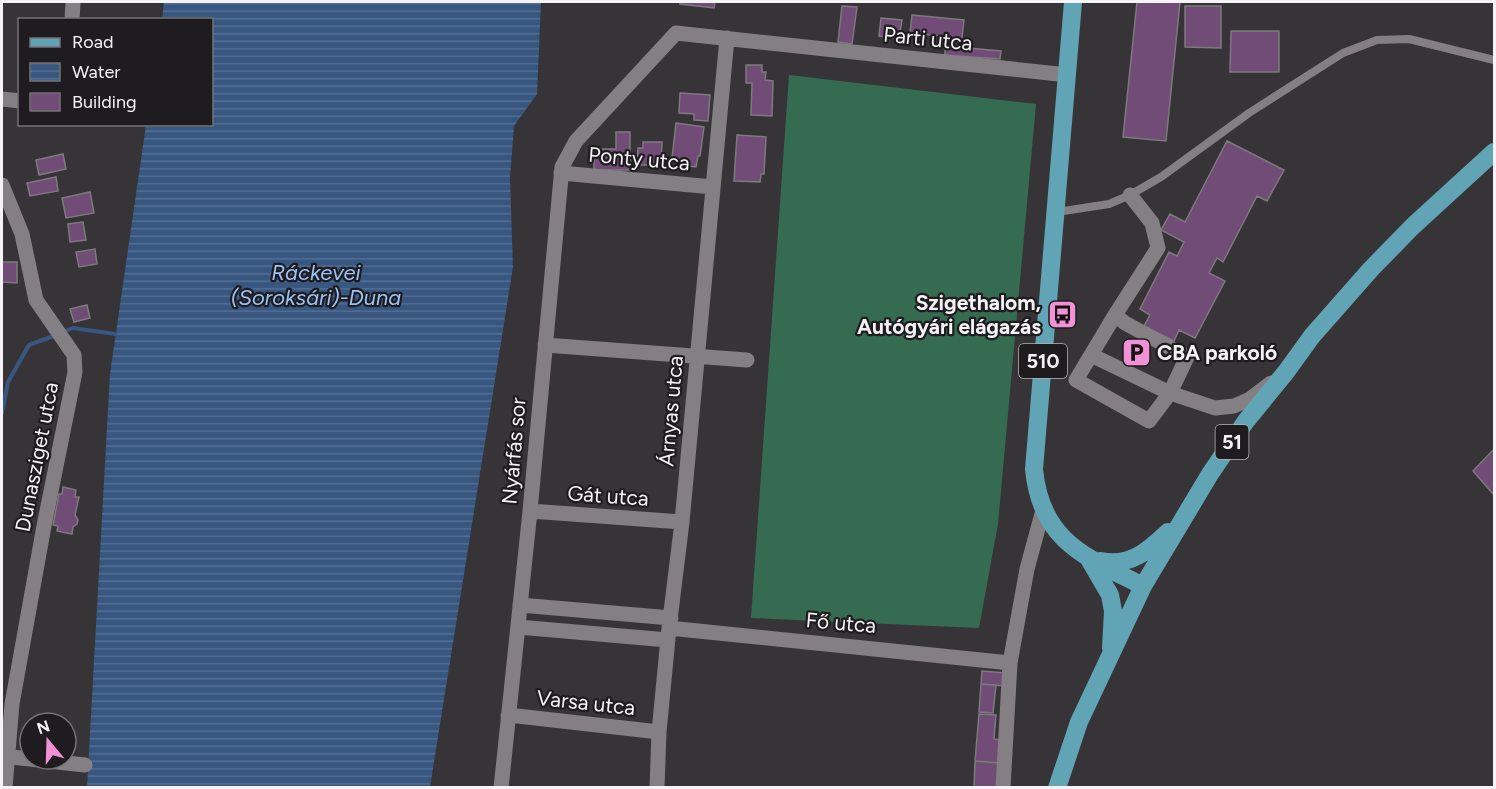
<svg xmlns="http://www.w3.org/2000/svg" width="1496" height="789" viewBox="0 0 1496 789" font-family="Figtree,sans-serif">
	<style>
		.grass { fill: #356c51 }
		.water { fill: url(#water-rules) }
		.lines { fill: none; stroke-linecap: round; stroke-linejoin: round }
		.stream { stroke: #375680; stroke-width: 4 }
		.building { fill: #704c76; stroke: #7d797e; stroke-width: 1.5 }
		.lane { stroke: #837f83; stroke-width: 8 }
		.street { stroke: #837f83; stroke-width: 15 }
		.primary { stroke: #61a4b5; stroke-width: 18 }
		.labels { text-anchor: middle; stroke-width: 4.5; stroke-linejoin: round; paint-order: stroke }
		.shield { fill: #1e1c1e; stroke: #b4b2b5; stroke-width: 1.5 }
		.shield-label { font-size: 20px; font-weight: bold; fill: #f5f3f6 }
		.street-label { font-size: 21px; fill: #f5f3f6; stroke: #1e1c1e }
		.poi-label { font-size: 21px; font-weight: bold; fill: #f5f3f6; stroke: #1e1c1e; text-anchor: end }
		.water-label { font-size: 22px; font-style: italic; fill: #9bc2f7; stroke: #1e1c1e }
	</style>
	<defs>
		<pattern id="water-rules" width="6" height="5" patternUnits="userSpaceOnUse" patternTransform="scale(1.5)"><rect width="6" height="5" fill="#375680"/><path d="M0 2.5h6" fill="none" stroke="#556f93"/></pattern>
	</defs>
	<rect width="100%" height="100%" fill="#373438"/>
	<path class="grass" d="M789,75l247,29 -38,420 -19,104 -228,-10z"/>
	<path class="water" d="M164,2h377l-4,92 -23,32 -4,52 3,89 -83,520 -343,1 23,-414 36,-249 66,-1v-104l-50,-1z"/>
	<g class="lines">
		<path class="stream" d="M63,332l10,-4 42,6
			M2,413l6,-31 21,-37 27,-10"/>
	</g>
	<path class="building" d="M680,2h35l-1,6 -34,-4z
		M1137,2h43l-14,139 -43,-4z
		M842,6l15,1 -5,37 -14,-2z
		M1185,6h36v42l-36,-1z
		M912,15l52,5 -2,18 -52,-5z
		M881,18l21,2 -3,19 -20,-3z
		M1231,31h48v41h-49z
		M945,46l56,5 -1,8 -55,-4z
		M746,65h16v7h4l-1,8 8,1 -1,35 -21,-1 1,-32h-6z
		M680,93l30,2 -2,26 -14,-1v-6l-15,-1z
		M676,123l28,4 -4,29h-2l-2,11 -16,-2v-6l-8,-1z
		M616,132h14v38h-36v-14h4v-7h18z
		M737,135l29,2 -2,37h-3l-1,8 -26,-1z
		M1227,141l57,29 -17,31 -10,-5 -34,66 -6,-4 -8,15 16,8 -30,57 -16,-8 -5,11 -30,-15 6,-11 -10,-6 29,-57 8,4 7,-14 -23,-12 9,-16 15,8z
		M643,142h19l-1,23h-24l1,-17h5z
		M63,154l3,15 -27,6 -3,-15z
		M56,177l2,14 -28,5 -3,-13z
		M90,192l4,21 -28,5 -4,-20z
		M83,222l3,18 -16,2 -2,-18z
		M95,249l2,15 -18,3 -3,-15z
		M2,262h15v21l-15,-1z
		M87,305l3,13 -16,4 -4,-13z
		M1494,449v46l-21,-24z
		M63,487l13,3 -1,7h4l-4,18 3,5 -1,4 -4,3 -1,7 -15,-3 1,-5 -5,-1 6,-31h3z
		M982,671l23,2 -1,13 -23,-2z
		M981,684l15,1 -3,28 -14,-1z
		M979,714l17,1 -2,24 8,1 -1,23 -26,-2z
		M975,761l26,2 -2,25h-25z"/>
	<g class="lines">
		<path class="lane" d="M1057,212l52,-8 21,-9 31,-18 88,-64 94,-60 34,-13 32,-1 85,21"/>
		<path class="street" d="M72,20l1,-18
			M2,99l18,2
			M561,173l152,14
			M2,185l20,49 14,66 38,55 1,17 -31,154 -32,178 -7,84
			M1115,315l10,8 62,34 -17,36 -21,28 -73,-41 39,-65 43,-67 -6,-25 -22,-28
			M545,345l202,15
			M1091,355l79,38 45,15 19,-2 16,-7 21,-16
			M530,511l152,11
			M520,605l151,13
			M518,627l150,13
			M669,628l341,35
			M508,715l151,17
			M2,756l83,9
			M501,788l29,-277 32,-344 14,-26 100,-108 392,42
			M657,788l2,-56 10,-104 13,-106 45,-484
			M1003,788l7,-125 17,-94 16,-59"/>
		<path class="primary" d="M1073,2l-39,467c7,73 52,88 109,117
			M1089,559l21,36 3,16 -2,37
			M1101,561c29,6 47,-10 67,-29
			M1057,788l22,-66 64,-136 67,-112 36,-53 40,-49 26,-36 59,-67 42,-43 81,-74"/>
	</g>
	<defs>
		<symbol id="bus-square" viewBox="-11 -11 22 22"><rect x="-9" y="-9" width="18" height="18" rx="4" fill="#f391d6" stroke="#1e1c1e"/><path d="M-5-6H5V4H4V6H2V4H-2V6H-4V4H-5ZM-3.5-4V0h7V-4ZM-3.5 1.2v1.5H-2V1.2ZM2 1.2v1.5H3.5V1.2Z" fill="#111"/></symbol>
		<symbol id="parking-square" viewBox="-11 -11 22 22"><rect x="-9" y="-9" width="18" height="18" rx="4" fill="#f391d6" stroke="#1e1c1e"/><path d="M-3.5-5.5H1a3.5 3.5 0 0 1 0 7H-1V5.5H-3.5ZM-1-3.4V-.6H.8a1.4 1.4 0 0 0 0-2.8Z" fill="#111"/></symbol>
	</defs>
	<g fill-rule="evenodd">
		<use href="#bus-square" x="1046" y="298" width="33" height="33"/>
		<use href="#parking-square" x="1120" y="336" width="33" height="33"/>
	</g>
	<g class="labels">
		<g class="shield">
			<rect x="1019" y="344" width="48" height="34" rx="4.5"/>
			<rect x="1215.5" y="425" width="33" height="34" rx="4.5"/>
		</g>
		<g class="shield-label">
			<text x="1043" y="368">510</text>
			<text x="1232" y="449">51</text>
		</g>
		<g class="street-label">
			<text transform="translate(928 39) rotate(6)" y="7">Parti utca</text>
			<text transform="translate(639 159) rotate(5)" y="7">Ponty utca</text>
			<text transform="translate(671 411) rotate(-85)" y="7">Árnyas utca</text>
			<text transform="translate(514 451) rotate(-85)" y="7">Nyárfás sor</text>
			<text transform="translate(37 457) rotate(-79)" y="7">Dunasziget utca</text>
			<text transform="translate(608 496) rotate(4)" y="7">Gát utca</text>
			<text transform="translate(841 623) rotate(5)" y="7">Fő utca</text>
			<text transform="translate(586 703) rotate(6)" y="7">Varsa utca</text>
		</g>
		<g class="poi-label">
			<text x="1041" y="310">Szigethalom,<tspan x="1041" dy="24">Autógyári elágazás</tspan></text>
			<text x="1157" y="360" text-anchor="start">CBA parkoló</text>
		</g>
		<g class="water-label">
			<text x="316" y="280">Ráckevei<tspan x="316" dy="25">(Soroksári)-Duna</tspan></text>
		</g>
	</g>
	<rect width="1496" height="789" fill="none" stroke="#f5f3f6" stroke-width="6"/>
	<rect x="18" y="18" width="195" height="108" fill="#1e1c1e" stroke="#747274" stroke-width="1.5"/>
	<rect x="30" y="38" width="30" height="9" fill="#61a4b5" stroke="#747274" stroke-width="1.5"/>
	<text x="72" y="48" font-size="18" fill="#f5f3f6">Road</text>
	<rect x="30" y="63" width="30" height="18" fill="url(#water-rules)" stroke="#747274" stroke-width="1.5"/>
	<text x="72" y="78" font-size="18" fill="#f5f3f6">Water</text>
	<rect x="30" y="93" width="30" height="18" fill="#704c76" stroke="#747274" stroke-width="1.5"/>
	<text x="72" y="108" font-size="18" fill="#f5f3f6">Building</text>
	<g transform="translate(48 741) rotate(341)"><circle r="28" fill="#1e1c1e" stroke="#747274" stroke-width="1.5"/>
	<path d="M0-4.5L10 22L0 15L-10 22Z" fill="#f391d6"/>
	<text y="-9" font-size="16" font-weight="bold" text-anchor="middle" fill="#f5f3f6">N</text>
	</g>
</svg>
